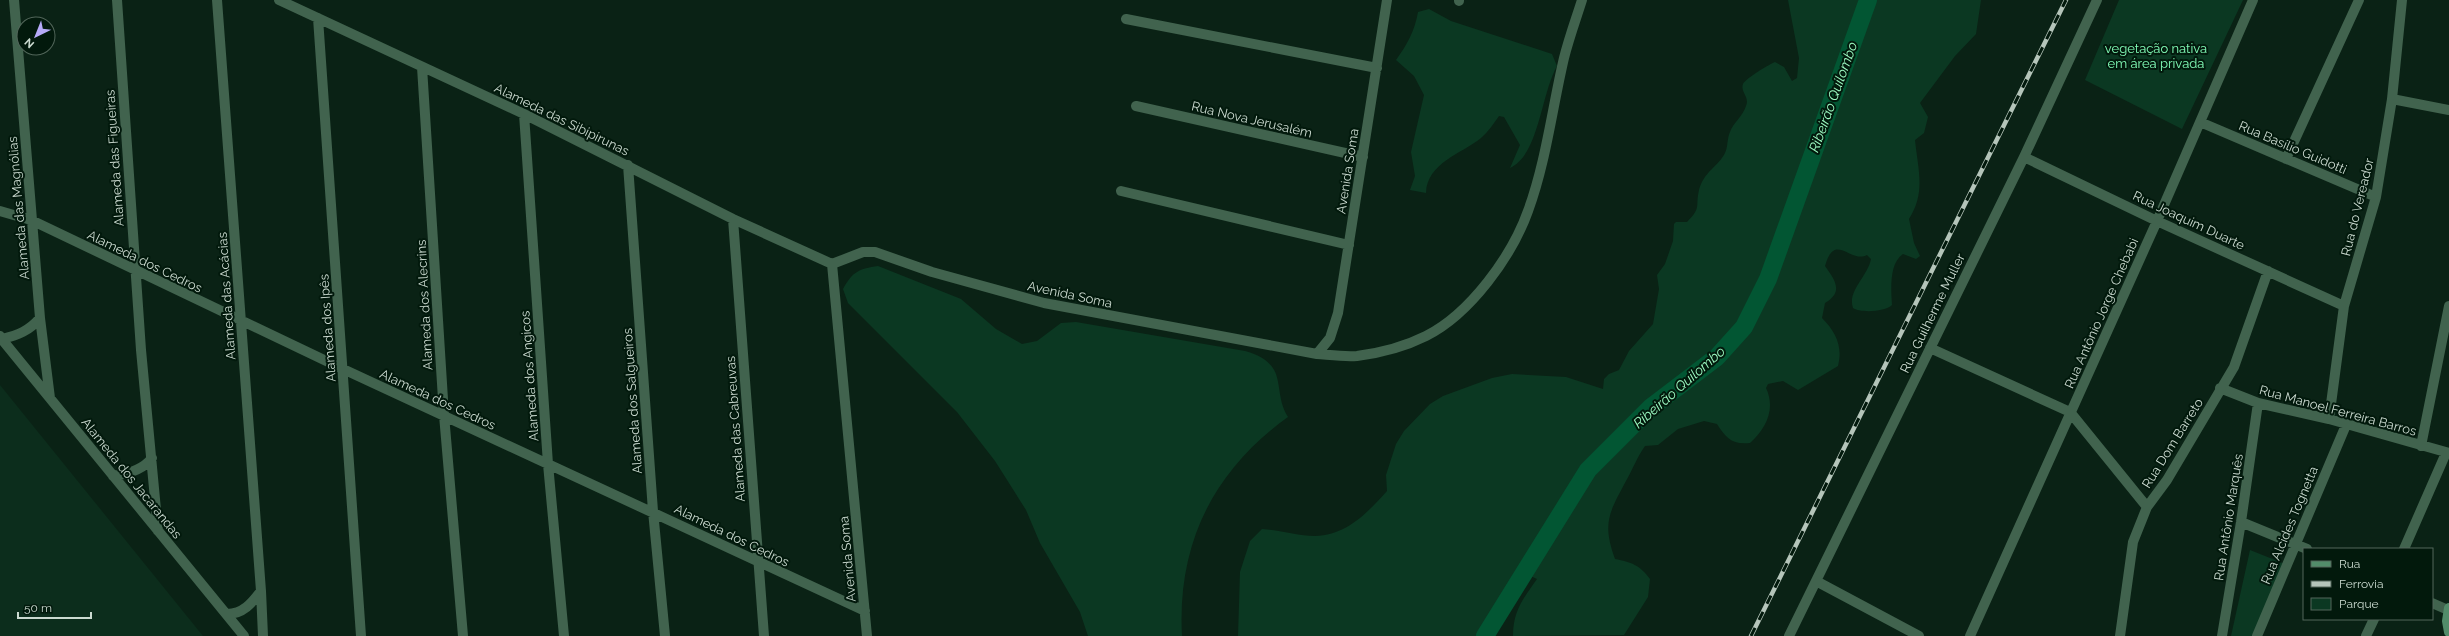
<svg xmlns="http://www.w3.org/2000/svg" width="2449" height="636" viewBox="0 0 2449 636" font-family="Raleway,sans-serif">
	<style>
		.built { fill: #0c2d1c }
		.green { fill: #0b3822 }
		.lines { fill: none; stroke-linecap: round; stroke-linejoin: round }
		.river { stroke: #025633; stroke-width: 18 }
		.street { stroke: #41634e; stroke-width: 10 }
		.secondary { stroke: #528c6a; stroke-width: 10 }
		.rail-casing { stroke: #b5c5ba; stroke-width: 4.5 }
		.rail { stroke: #02190c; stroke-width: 3; stroke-dasharray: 9; stroke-linecap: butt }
		.labels { text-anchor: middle; stroke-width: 4; stroke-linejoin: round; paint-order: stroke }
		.park-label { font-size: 13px; fill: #82fdb8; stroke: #02190c }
		.street-label { font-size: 13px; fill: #cbdad0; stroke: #02190c }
		.water-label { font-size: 14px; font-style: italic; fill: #9dfbc3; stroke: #02190c }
	</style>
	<rect width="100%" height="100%" fill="#0a2215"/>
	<path class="built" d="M0,385l203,251h-203z"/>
	<path class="green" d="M1788,0h193l-5,34 -21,22 -35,47 8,14 -4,16 -9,7c3,30 11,52 -6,79l5,24 6,13 -4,3 -13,-5c-14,9 -12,36 -11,51 -7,7 -32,8 -39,3 -6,-17 15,-32 18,-49l-4,-4c-17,9 -32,-24 -42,11 10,14 19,26 0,37l-3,15c14,14 21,29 16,48l-40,24 -15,-9 -15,3 -2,4c10,21 0,41 -16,55 -18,2 -24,-5 -33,-19l-13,-3 -26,8 -20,16 -13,1c-8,11 -12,23 -19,35 -17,32 -24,42 -11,78 16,3 25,6 35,20l-2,18 -24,38 -111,1c0,-25 10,-37 24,-57l-17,-8 -12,13 -24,52h-246l2,-64 10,-31 12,-12c18,1 35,7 53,7 32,-1 52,-23 72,-45l-1,-16 10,-31 8,-13 26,-27 13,-8 49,-18 20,-4 54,3 37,12 1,-10 5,-5 10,-4 10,-19 24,-27 6,-35 -2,-14 8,-11 8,-23 1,-17 2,-2h11c15,-15 8,-15 12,-32 5,-19 19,-23 26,-37 3,-6 2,-15 5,-21 3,-9 13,-16 16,-26 4,-9 -6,-14 -3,-22 3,-6 27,-20 32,-22l9,5 8,14 5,-3 2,-20z
		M2119,0h124l-61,129 -97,-49z
		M1429,9l22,12 101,33 5,12c-16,28 -18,89 -47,102l10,-23 -16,-28 -5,-1c-5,7 -11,16 -18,22 -20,16 -54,25 -55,55l-16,-3 5,-14 -4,-24 13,-57 -10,-19 -18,-16c11,-15 19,-30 22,-48z
		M878,266l83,33 35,30 26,15 15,-3 24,-18 15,-1 169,29c46,13 26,39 43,66 -75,54 -111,127 -106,219h-94l-8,-24 -40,-69 -14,-33 -31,-49 -38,-49 -109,-109 -5,-14c10,-18 16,-20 35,-23z
		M2250,550l35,14 -33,72h-21z"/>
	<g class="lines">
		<path class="river" d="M1485,636l103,-166 62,-62 67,-51 27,-30 24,-48 100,-279"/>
		<path class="street" d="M14,0l26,318 10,80
			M117,0l24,350 17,181
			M217,0l44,591 2,45
			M279,0l245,114 209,105 99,45
			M1459,1v-1
			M318,18l43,618
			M1126,19l251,49
			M422,67l22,348 19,221
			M2392,99l57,11
			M1136,106l227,51
			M524,114l24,350 16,172
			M2200,122l176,75
			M2024,157l133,64 187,85
			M2286,159l73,-159
			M628,165l25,346 12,125
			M1121,191l228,54
			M0,211l31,9 312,149 522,242
			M733,219l31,417
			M832,264l31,-12h12l57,20 112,31 273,51c13,1 27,3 40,2 23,-3 49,-10 69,-20 44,-22 86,-80 102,-125 18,-49 24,-102 36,-153 5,-20 12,-39 18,-58
			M832,264l35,372
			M0,336l2,3c16,-4 27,-8 38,-21
			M0,337l244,299
			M1930,348l140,64 77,95
			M1317,354l13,-16 8,-25 49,-313
			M2220,388l38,15 71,16 120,34
			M2329,419l15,-113 32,-109 16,-98 10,-99
			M2421,446l28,-140
			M113,476c15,-2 30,-6 39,-18
			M2241,522l66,27
			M2404,549l42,-96
			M1816,581l103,55
			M2432,603l16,7
			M227,614c16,0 25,-11 34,-23
			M1789,636l235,-479 73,-157
			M1970,636l187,-415 96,-221
			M2120,636l13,-94 14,-35 20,-27 67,-113 34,-96
			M2222,636l19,-114 17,-119
			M2257,636l89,-211
			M2366,636l8,-17"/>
		<path class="secondary" d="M2449,608l-2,13 2,11"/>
		<defs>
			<path id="rail" d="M1751,636l315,-636"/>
		</defs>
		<use href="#rail" class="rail-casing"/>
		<use href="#rail" class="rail"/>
	</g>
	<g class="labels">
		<g class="park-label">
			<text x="2156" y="53">vegetação nativa<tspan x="2156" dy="15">em área privada</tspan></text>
		</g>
		<g class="street-label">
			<text transform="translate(562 119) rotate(26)" y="5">Alameda das Sibipirunas</text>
			<text transform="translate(1252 119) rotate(13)" y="5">Rua Nova Jerusalém</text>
			<text transform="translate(2293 147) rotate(23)" y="5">Rua Basílio Guidotti</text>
			<text transform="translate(114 158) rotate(-94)" y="5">Alameda das Figueiras</text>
			<text transform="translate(1347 171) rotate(-81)" y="5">Avenida Soma</text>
			<text transform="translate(2357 207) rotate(-76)" y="5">Rua do Vereador</text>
			<text transform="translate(18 208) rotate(-95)" y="5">Alameda das Magnólias</text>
			<text transform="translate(2189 220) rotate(25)" y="5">Rua Joaquim Duarte</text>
			<text transform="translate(145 261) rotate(26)" y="5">Alameda dos Cedros</text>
			<text transform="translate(1070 294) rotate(12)" y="5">Avenida Soma</text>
			<text transform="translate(226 296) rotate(-94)" y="5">Alameda das Acácias</text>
			<text transform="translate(424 305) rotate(-93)" y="5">Alameda dos Alecrins</text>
			<text transform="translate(1932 313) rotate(-64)" y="5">Rua Guilherme Muller</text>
			<text transform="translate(2101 313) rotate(-66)" y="5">Rua Antônio Jorge Chebabi</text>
			<text transform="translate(327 328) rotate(-94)" y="5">Alameda dos Ipês</text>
			<text transform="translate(529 376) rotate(-94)" y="5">Alameda dos Angicos</text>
			<text transform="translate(438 399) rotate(25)" y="5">Alameda dos Cedros</text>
			<text transform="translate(632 401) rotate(-94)" y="5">Alameda dos Salgueiros</text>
			<text transform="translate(2338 410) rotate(15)" y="5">Rua Manoel Ferreira Barros</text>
			<text transform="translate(735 429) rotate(-94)" y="5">Alameda das Cabreuvas</text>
			<text transform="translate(2172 443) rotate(-58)" y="5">Rua Dom Barreto</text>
			<text transform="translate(132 478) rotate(51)" y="5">Alameda dos Jacarandas</text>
			<text transform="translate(2228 517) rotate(-81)" y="5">Rua Antônio Marquês</text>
			<text transform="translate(2289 525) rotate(-67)" y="5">Rua Alcides Tognetta</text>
			<text transform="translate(732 535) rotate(26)" y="5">Alameda dos Cedros</text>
			<text transform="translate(847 559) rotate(-95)" y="5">Avenida Soma</text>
		</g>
		<g class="water-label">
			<text transform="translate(1833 97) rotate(-70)" y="5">Ribeirão Quilombo</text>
			<text transform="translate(1679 387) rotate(-41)" y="5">Ribeirão Quilombo</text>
		</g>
	</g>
	<rect x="2303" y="548" width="130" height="72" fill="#02190c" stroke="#52665a"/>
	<rect x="2311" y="561" width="20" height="6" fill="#528c6a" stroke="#52665a"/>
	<text x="2339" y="568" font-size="12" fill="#cbdad0">Rua</text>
	<rect x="2311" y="581" width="20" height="6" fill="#b5c5ba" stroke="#52665a"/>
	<text x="2339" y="588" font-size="12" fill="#cbdad0">Ferrovia</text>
	<rect x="2311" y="598" width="20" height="12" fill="#0b3822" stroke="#52665a"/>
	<text x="2339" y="608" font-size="12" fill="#cbdad0">Parque</text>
	<g transform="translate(36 36) rotate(223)"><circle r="19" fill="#02190c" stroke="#52665a"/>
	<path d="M0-3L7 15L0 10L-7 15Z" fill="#b6abf8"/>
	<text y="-6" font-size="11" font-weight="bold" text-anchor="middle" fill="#cbdad0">N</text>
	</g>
	<path d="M18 612v6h73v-6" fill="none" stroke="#cbdad0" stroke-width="2"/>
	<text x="24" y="612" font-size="12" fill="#cbdad0" stroke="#02190c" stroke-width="3" paint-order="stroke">50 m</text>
</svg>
